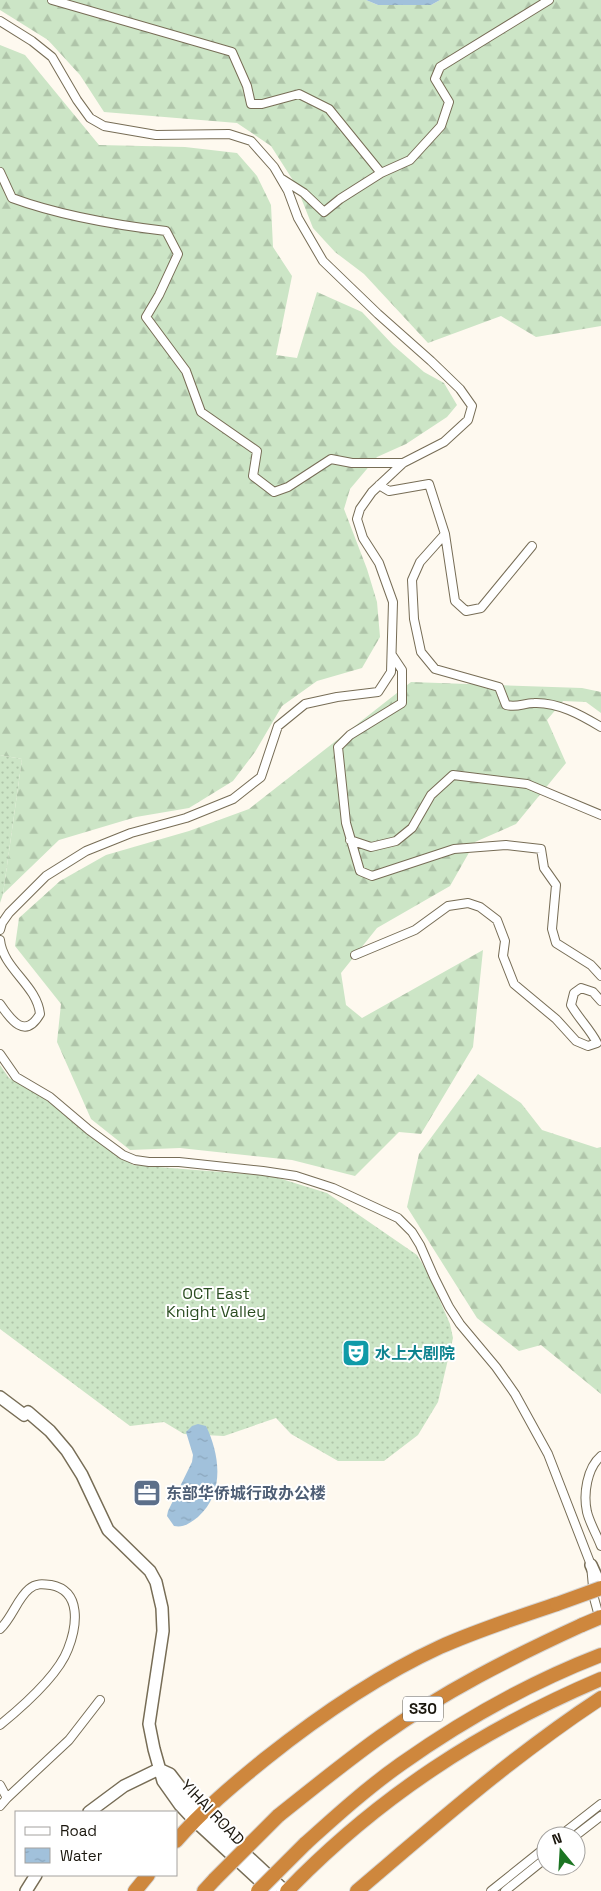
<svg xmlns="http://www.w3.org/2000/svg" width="601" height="1891" viewBox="0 0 601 1891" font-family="'Space Grotesk','Noto Sans SC',sans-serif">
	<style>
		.grass { fill: url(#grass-dots) }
		.forest { fill: url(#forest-firs) }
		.water { fill: url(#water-ripples) }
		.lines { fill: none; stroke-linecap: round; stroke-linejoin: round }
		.street-casing { stroke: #776d56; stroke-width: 10 }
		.secondary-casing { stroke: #776d56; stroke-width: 14 }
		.highway-casing { stroke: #d6d5d4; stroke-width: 16 }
		.street { stroke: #fff; stroke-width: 8 }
		.secondary { stroke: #fff; stroke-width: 11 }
		.highway { stroke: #ce873d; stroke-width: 14 }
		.highway-bridge-casing { stroke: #d6d5d4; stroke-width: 16; stroke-linecap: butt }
		.highway-bridge { stroke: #ce873d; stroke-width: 14 }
		.labels { text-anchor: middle; stroke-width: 4; stroke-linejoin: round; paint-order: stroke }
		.shield { fill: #fff; stroke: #5f5d56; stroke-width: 1 }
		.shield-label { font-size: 15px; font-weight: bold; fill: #1b170e }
		.park-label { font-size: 16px; fill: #2b4d21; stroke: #fff }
		.culture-label { font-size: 16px; font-weight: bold; fill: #0d838f; stroke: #fff; text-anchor: start }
		.service-label { font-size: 16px; font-weight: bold; fill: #4e5e75; stroke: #fff; text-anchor: start }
		.street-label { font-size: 16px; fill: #1b170e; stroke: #fff }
	</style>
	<defs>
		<pattern id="grass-dots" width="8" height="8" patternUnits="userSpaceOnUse" patternTransform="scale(1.25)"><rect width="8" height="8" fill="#cce5c6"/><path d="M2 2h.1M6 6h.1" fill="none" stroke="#afc4a9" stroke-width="1.8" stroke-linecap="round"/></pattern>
		<pattern id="forest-firs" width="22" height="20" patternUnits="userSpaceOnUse" patternTransform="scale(1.25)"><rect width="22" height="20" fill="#cce5c6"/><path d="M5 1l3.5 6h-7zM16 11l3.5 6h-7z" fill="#afc4a9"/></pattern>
		<pattern id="water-ripples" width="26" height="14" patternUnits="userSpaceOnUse" patternTransform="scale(1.25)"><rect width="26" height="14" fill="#a1c1db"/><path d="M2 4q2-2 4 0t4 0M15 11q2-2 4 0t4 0" fill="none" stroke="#8aa5bb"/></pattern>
	</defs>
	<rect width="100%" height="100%" fill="#fef9ef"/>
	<path class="grass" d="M0,755l22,4 -19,135 -3,9z
		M0,1065l9,13 21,10 103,77 139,11 55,17 90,62 11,18 22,51 3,14 -15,64 -20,33 -34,26h-46l-47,-27 -15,-16 -52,18 -40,-2 -20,-12 -34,4 -130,-97z"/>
	<path class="forest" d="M0,0h366l12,5h53l9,-5h161v326l-65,11 -35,-21 -73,27 -64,-69 -29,-22 -22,-24 -17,-43 -25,-39 -34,-23 -133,-11 -24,-37 -32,-35 -48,-30z
		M0,45l25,10 74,90 86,2 52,6 20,23 14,29 2,42 19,29 -16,79 21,3 20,-66 45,20 31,33 31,27 20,11 13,22 -10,12 -41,27 -29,13 -27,32 -6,20 23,60 10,33 3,35 -18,31 -45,13 -35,25 -27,46 -22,29 -44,27 -53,9 -77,23 -56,54 19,-135 -22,-4z
		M411,682l171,6 19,4v21l-15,-11 -23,-1 -16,19 19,43 -50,61 -41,18 -25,44 -73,42 -36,45 5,32 16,13 121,-68 -10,97 -52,87 -22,-2 -44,44 -63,-16 -112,-12 -50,2 -39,-31 -34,-77 4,-38 -46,-58 4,-28 41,-37 46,-26 83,-24 60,-22z
		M478,1074l43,29 21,27 55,18 4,-1v247l-60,-49 -22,6 -42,-33 -70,-111 12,-53z"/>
	<path class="water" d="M366,0h74l-9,5h-53z
		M198,1424l8,2c14,29 19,67 -8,91 -8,6 -14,11 -24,9l-7,-10 1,-5 24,-49 1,-7 -7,-23 6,-6z"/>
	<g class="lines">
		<defs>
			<path id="street" d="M52,0l180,52 15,34 4,18h11l37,-10 30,15 52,64 29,-13 31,-34 8,-24 -14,-23 5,-12 109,-67
				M0,21l32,20 20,16 25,43 13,18 14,8 52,9 73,-1 22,7 23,26 14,24 10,27 25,43 55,53 53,47 29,28 12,17 -4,14 -24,22 -41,21 -31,29 -12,17 -3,10 6,19 16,25 14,39 -2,70 -13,20 -41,5 -32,7 -27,22 -17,51 -28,22 -47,19 -55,15 -45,18 -40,25 -37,37 -7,10 -2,7
				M0,172l12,26c49,18 103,27 154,33l12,23 -19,41 -13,22 40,54 15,41 56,39 -4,25 21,16 14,-5 43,-28 21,4h51
				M282,179l22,14 20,19 16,-13 41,-26
				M379,485l10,6 40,-7 16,50 -25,28 -8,18 2,39 7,33 14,17 64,18 7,18c12,3 17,-2 28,-2 24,-1 47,12 67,24
				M445,534l10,67 11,10 15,-3 51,-62
				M392,655l10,15v33l-52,32 -12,12 8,76 14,48 12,5 82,-27 52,-4 35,4 3,19 12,17 -4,44 4,14 35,22 10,11
				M350,840l21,7 25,-6 16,-13 19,-33 22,-20 74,9 74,31
				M0,940c3,29 37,45 40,74 -15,26 -29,6 -40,-10
				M355,955l60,-25 33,-24 20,-3 12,4 17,13 8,21 -2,15 11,28 42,35 20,22 12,5 9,-3c-7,-14 -18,-24 -26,-38l3,-12 7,-5 12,4 8,9
				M0,1054l16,23 34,20 39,33 34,25 12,5 14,2h30l84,9 33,5 37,12 65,30 14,14 8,13 14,32 15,30 11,17 36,43 19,27 33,60 43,111 3,33 6,22
				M601,1456c-14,12 -18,38 -14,56 3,12 10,23 14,34
				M0,1629c12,-11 17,-30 29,-40 7,-6 14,-5 22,-4 31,6 26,41 17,64 -10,27 -46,58 -68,76
				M0,1785l7,13
				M0,1806l7,-8 62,-58 31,-40
				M560,1836l41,-32
				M575,1836l26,-20
				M491,1891l55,-44
				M505,1891l41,-33"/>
			<path id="secondary" d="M0,1397l24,18 4,-3 22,19 17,20 15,24 26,55 42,41 6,11 6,26 1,23 -14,93 5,25 9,32 17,24 14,15 77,71
				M591,1565l10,22
				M159,1769l11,5 26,34 89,83
				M89,1812l35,-26 35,-17
				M26,1891l10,-16"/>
			<path id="highway" d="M278,1816c34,-27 67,-54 102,-79 63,-45 132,-80 202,-112
				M176,1841c27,-31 57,-56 89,-82 54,-43 112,-83 175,-112 38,-17 78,-30 117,-43
				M305,1844c31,-28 62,-56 96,-80 61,-43 130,-82 200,-109
				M135,1891l13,-16
				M204,1891l11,-12
				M287,1891c91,-94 194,-161 314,-212
				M357,1891c79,-67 157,-136 244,-193"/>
		</defs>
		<use href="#street" class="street-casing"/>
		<use href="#secondary" class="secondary-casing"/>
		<use href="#highway" class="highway-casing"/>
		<use href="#street" class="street"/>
		<use href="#secondary" class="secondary"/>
		<use href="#highway" class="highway"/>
		<defs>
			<path id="highway-bridge" d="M557,1604l44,-16
				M582,1625l19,-8
				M215,1879l63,-63
				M258,1891l47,-47"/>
		</defs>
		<use href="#highway-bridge" class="highway-bridge-casing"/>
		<use href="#highway-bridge" class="highway-bridge"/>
	</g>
	<defs>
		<symbol id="theatre-square" viewBox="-11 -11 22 22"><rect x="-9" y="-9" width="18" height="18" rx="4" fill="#0f9aa8" stroke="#fff"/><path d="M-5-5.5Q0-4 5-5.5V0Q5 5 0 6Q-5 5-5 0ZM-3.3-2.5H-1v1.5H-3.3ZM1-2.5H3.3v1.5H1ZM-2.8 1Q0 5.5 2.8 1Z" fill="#fff"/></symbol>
		<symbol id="office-square" viewBox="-11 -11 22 22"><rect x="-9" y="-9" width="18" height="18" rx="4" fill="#5c6f8a" stroke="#fff"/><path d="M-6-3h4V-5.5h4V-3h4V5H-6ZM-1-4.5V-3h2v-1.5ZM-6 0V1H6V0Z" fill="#fff"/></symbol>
	</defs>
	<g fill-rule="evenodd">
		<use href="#theatre-square" x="340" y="1337" width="32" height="32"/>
		<use href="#office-square" x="131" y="1477" width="32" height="32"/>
	</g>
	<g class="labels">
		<rect class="shield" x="403" y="1696.5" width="40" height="25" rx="4"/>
		<g class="shield-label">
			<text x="423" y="1714">S30</text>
		</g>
		<g class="park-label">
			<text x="216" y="1299">OCT East<tspan x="216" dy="18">Knight Valley</tspan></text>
		</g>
		<g class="culture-label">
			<text x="375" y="1359">水上大剧院</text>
		</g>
		<g class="service-label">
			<text x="166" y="1499">东部华侨城行政办公楼</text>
		</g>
		<g class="street-label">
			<text transform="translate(213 1812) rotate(46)" y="6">YIHAI ROAD</text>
		</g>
	</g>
	<rect x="15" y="1811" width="162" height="65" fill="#ffffff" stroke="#a4a29f"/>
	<rect x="25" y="1827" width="25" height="8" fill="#ffffff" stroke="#a4a29f"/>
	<text x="60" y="1836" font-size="15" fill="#1b170e">Road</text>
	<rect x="25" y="1848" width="25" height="15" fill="url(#water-ripples)" stroke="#a4a29f"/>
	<text x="60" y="1861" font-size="15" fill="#1b170e">Water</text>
	<g transform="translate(561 1851) rotate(342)"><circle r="24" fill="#ffffff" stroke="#a4a29f"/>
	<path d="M0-4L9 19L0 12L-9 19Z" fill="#1c7523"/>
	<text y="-8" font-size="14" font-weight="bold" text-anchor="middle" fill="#1b170e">N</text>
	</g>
</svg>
